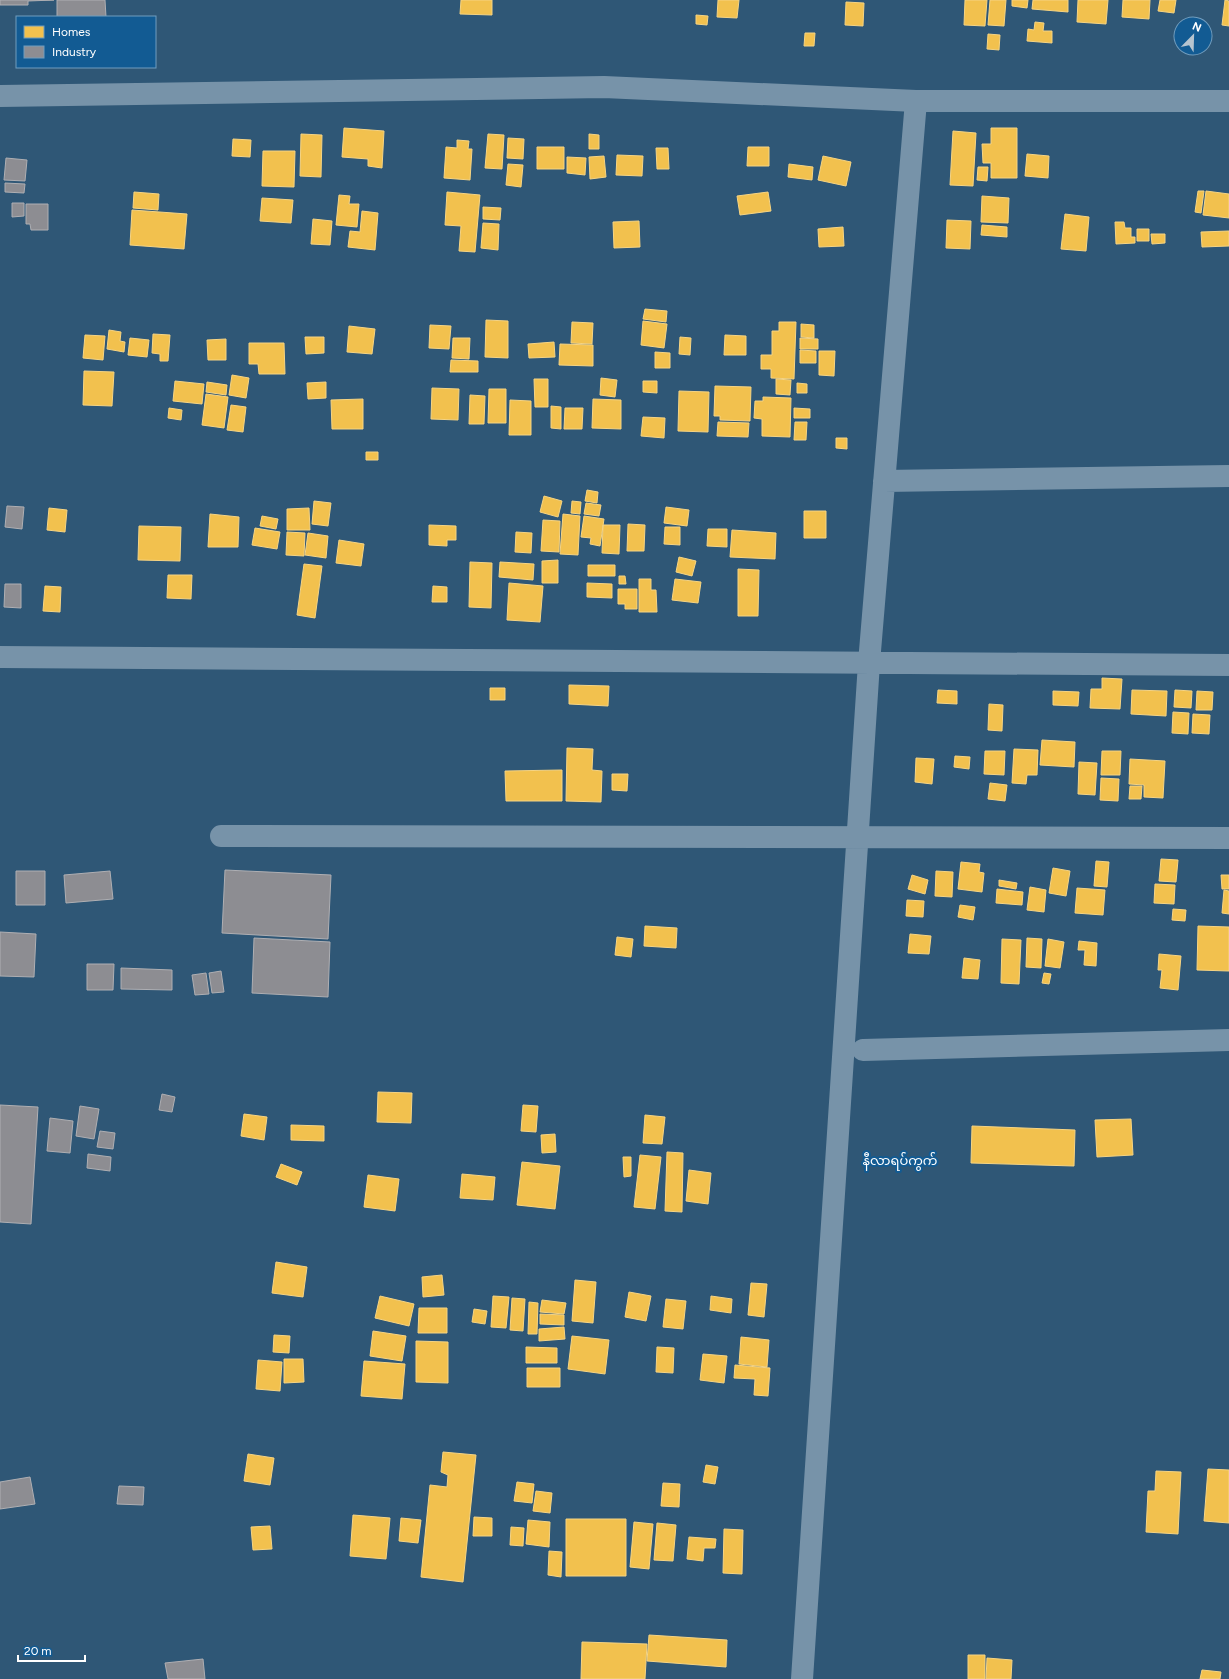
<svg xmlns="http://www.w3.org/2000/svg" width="1229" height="1679" viewBox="0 0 1229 1679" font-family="Figtree,'Noto Sans Myanmar',sans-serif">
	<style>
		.homes { fill: #f2c14e; stroke: #f6d483 }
		.industry { fill: #8d8d92; stroke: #afafb3 }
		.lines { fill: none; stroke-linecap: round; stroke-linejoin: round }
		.minor { stroke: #7793a9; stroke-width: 22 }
		.labels { text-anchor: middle; stroke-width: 4; stroke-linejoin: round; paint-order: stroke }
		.quarter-label { font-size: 13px; fill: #fff; stroke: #125b93 }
	</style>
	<rect width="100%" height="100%" fill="#2f5776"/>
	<path class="homes" d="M461,0h31v15l-32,-1z
		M718,0h21l-2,18 -20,-1z
		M965,0h22l-2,26 -21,-1z
		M990,0h16l-2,26 -16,-1z
		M1012,0h16l-1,8 -15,-2z
		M1033,0h35v12l-36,-3z
		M1078,0h30l-2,24 -29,-2z
		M1123,0h27l-1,19 -27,-2z
		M1160,0h16l-2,13 -16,-2z
		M1225,0l4,1v25l-7,-1z
		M846,2l18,1 -1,23 -18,-1z
		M696,15l12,1 -1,9 -11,-1z
		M1035,22l9,1 -1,8h9v12l-25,-2 1,-12 6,1z
		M805,33h10l-1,13h-10z
		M988,34l12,1 -1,15 -12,-1z
		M344,128l40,3 -2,37 -14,-2v-7l-26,-2z
		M991,128h26v50h-26v-15h-8l-1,-19h9z
		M953,131l23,2 -3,53 -23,-1z
		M301,134l21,1 -1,42 -21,-1z
		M488,134l16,1 -2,34 -17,-1z
		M589,134l10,1v14h-10z
		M508,138l16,1 -1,20 -16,-1z
		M233,139l18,1 -1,17 -18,-1z
		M457,140l12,1 -1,8h4l-2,31 -26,-2 2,-31 11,1z
		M537,147h27v22h-27z
		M748,147h21v19h-22z
		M656,148h12l1,21h-12z
		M263,151h32l-1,36 -32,-1z
		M1027,154l22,2 -1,22 -23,-2z
		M617,155l26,1 -1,20 -26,-1z
		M604,156l2,21 -16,2 -1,-22z
		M823,156l28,6 -5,24 -28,-6z
		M567,157l19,1 -1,17 -18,-2z
		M508,164l15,1 -2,22 -15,-2z
		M789,164l24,3 -1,13 -24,-3z
		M978,167h10l-1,14 -10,-1z
		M1198,191h6l-3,22 -6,-1z
		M1206,191l23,3v24l-26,-3z
		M134,192l25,2 -1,16 -25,-2z
		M447,192l33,3 -5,57 -16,-1 2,-25 -16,-1z
		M768,192l3,19 -31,4 -3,-19z
		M339,195l11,1 -1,8h10l-2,23 -21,-2z
		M982,196l27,2 -1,25 -27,-1z
		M262,198l31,2 -2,23 -31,-2z
		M483,207l18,1 -1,12 -17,-1z
		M132,210l55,4 -3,35 -54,-4z
		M362,211l16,2 -3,37 -27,-3 2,-16 10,1z
		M1065,214l24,3 -3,34 -25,-2z
		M313,219l19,2 -2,24 -19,-1z
		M947,220l24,1 -1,28 -24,-1z
		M639,221l1,26 -26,1 -1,-26z
		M1115,222h9l1,6h6v9h4v6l-19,1z
		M483,223l16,1 -1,26 -17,-2z
		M982,225l25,2v10l-26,-2z
		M843,227l1,19 -25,1 -1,-18z
		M1137,229h12v12h-12z
		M1229,231v15l-27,1 -1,-15z
		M1151,234h14v9l-13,1z
		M645,309l22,2 -1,11 -23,-3z
		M486,320l22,1v37l-23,-1z
		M643,321l24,3 -3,24 -23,-3z
		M572,322l21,1 -1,21 -21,-1z
		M779,322h17l-2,57 -23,-1v-9h-10v-14h11v-24h7z
		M801,324l13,1v13l-13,-1z
		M430,325l21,1 -2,23 -20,-1z
		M349,326l26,3 -3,25 -25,-2z
		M109,330l12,2 -1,9 5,1 -1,10 -17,-3z
		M153,334l17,1 -2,26h-8v-7l-8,-1z
		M85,335l20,1 -2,24 -20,-2z
		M725,335l21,1v19h-22z
		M305,337h19v16l-18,1z
		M680,337l11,1 -1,17 -11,-1z
		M130,338l19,2 -2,17 -19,-2z
		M453,338h17l-1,21 -17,-1z
		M800,338l18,1v10h-18z
		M226,339v21h-18l-1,-20z
		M554,342l1,15 -26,1 -1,-14z
		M249,343h35l1,31h-26l-1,-10h-9z
		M560,344l33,1v21l-34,-1z
		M800,350l16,1v12h-16z
		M819,351h16l-1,25 -15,-1z
		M655,352l15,1v15h-15z
		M451,360l27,1v11h-28z
		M84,371l30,1 -2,34 -29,-1z
		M232,375l17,3 -3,20 -17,-3z
		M601,378l16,2 -2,17 -15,-2z
		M534,379h14v28h-13z
		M776,379l15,1 -1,15 -14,-1z
		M175,381l29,3 -2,20 -29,-3z
		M643,381h14v12l-14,-1z
		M207,382l20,3 -1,10 -20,-3z
		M326,382v16l-18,1 -1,-16z
		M797,383l10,1v9h-10z
		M715,386l36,1 -1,34 -30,-1v-4h-6z
		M432,388l27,1 -1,31 -27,-1z
		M489,389h17v34h-18z
		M679,391l30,1 -1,40 -30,-1z
		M206,394l22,3 -4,31 -22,-3z
		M470,395l15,1 -1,28h-15z
		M763,397l28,1 -1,39 -28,-1v-17l-8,-1 1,-17h8z
		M363,399v30h-31l-1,-29z
		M593,399l28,1v29l-29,-1z
		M510,400l21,1v34h-22z
		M231,405l15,2 -3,25 -16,-2z
		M551,406l10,1v22l-10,-1z
		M169,408l13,2 -1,10 -13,-2z
		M565,408h18l-1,21h-18z
		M794,408l16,1v9h-16z
		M643,417l22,1 -1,20 -23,-2z
		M718,422l31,1 -1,14 -31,-1z
		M795,422h12l-1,18h-12z
		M836,438h11v11l-11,-1z
		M366,452h12v8h-12z
		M587,490l11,2 -1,11 -12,-2z
		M544,496l18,5 -4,16 -18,-5z
		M314,501l17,2 -3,23 -16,-2z
		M572,501l9,1 -1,12 -9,-1z
		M586,503l15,2 -2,11 -15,-2z
		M666,507l23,3 -2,16 -23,-3z
		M49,508l18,2 -2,22 -18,-2z
		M309,508l1,22h-23v-21z
		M804,511h22v27h-22z
		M210,514l29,3 -1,30h-30z
		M563,514l17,2 -2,39 -18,-1z
		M262,516l16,3 -2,10 -16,-3z
		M584,516l20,3 -4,27 -10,-2 1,-6 -10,-1z
		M543,520l17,1 -1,31 -18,-1z
		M628,524l17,1 -1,26h-17z
		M429,525l27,1v14h-9v6l-18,-1z
		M603,525h17l-1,29 -17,-1z
		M139,526l42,1 -1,34 -42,-1z
		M665,527h15v18l-16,-1z
		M255,528l25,4 -3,17 -25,-4z
		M708,529h19v18l-20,-1z
		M732,530l44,3 -1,26 -45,-2z
		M287,532l18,1 -1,23 -18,-1z
		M516,532l16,1 -1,20 -16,-1z
		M308,533l20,3 -2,22 -21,-3z
		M339,540l25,4 -3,22 -25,-3z
		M679,557l17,4 -4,15 -16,-4z
		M558,560v23h-16v-22z
		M470,562l22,1 -1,45 -22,-1z
		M500,562l34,2 -1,16 -34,-3z
		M304,564l18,2 -7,52 -18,-3z
		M588,565h27v11h-27z
		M738,569l21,1 -1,46h-20z
		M168,575h24l-1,24 -24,-1z
		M619,576h6l1,8h-7z
		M639,579h12v11h5l1,22h-18z
		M675,579l26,3 -3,21 -26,-3z
		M509,583l34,3 -3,36 -33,-2z
		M587,583l25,1v14l-25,-1z
		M45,586l16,1 -1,25 -17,-1z
		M433,586l14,1v15h-15z
		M618,589h19v20h-12v-5h-7z
		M1102,678l20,1 -2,30 -30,-1 1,-19h11z
		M569,685l40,1 -1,20 -39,-2z
		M490,688h15v12h-15z
		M938,690l19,1v13l-20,-1z
		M1132,690l35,1 -1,25 -35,-2z
		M1175,690l17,1 -1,17 -17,-1z
		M1053,691l26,1 -1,14 -25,-1z
		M1197,691l16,1 -1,18h-16z
		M989,704l14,1 -1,26 -14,-1z
		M1173,712l16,1 -1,21 -16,-1z
		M1193,714l17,1 -1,19 -17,-1z
		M1042,740l33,2 -1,25 -34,-2z
		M567,748l26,1 -1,21 10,1 -1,31 -35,-1z
		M1014,749l24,1 -1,25h-10l-1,9 -14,-1z
		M985,751h20l-1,24 -20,-1z
		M1102,751h19l-1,24h-19z
		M955,756l15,1 -1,12 -15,-2z
		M916,758l18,1 -2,25 -17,-2z
		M1130,759l35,2 -2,37 -19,-1v-12l-15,-1z
		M1079,762l18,1 -2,32 -17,-1z
		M562,770v31h-56l-1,-30z
		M612,774h16l-1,17 -15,-1z
		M1101,778l18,1 -1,22 -18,-1z
		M990,783l17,2 -2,16 -17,-2z
		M1130,786h12l-1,13h-12z
		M1161,859l17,1 -2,22 -17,-1z
		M1096,861l13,1 -2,25 -13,-1z
		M961,862l19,2 -1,8 5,1 -2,19 -24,-3z
		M1053,868l17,3 -4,25 -17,-3z
		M936,871l17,1 -1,25 -17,-1z
		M912,875l16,5 -3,14 -17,-5z
		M1221,875h8v14h-7z
		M999,880l18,3 -1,6 -17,-3z
		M1155,884l20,1 -1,19 -20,-1z
		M1030,887l16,3 -2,22 -17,-2z
		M1077,888l28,2 -2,25 -28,-2z
		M997,889l26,3 -1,13 -26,-2z
		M1224,890l5,1v23l-7,-1z
		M907,900l17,1 -1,16 -17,-1z
		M960,905l15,2 -2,13 -15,-3z
		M1173,909l13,1 -1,11 -13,-1z
		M645,926l32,2 -1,20 -32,-2z
		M1198,926l31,1v44l-32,-1z
		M910,934l21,2 -2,18 -21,-1z
		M617,937l16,2 -2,18 -16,-2z
		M1027,938l15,1 -1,29 -15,-1z
		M1002,939l19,1 -2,44 -18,-1z
		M1048,939l16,3 -4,26 -15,-2z
		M1079,941l18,2 -1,23 -12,-1 1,-15h-7z
		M1159,954l22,2 -3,34 -18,-2 2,-18h-4z
		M964,958l16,2 -2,19 -16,-1z
		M1044,973l7,1 -2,10 -7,-1z
		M378,1092l34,1 -1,30 -34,-1z
		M523,1105l15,1 -2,26 -15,-1z
		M244,1114l23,3 -3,23 -23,-4z
		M645,1115l20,2 -3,27 -19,-1z
		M1131,1119l2,36 -36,2 -2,-37z
		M291,1125l33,1v15l-33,-1z
		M972,1126l103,4 -1,36 -103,-3z
		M555,1134l1,18 -14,1 -1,-18z
		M667,1152l16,1 -1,59 -17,-1z
		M640,1155l21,2 -6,52 -21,-2z
		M623,1157h8v19l-7,1z
		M522,1162l38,4 -5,43 -38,-4z
		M281,1164l21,8 -5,13 -21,-8z
		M689,1170l22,3 -3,31 -22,-3z
		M462,1174l33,3 -2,23 -33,-2z
		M368,1175l31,4 -4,32 -31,-4z
		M276,1262l31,5 -4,30 -31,-4z
		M442,1275l2,20 -21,2 -1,-20z
		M575,1280l21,2 -3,41 -21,-2z
		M751,1283l16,1 -3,33 -16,-2z
		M629,1292l22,4 -5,25 -21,-4z
		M380,1296l34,8 -5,22 -34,-8z
		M493,1296l16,1 -3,31 -15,-1z
		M711,1296l21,3 -1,14 -21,-3z
		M512,1298l13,1 -2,32 -13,-1z
		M666,1299l20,2 -3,28 -20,-2z
		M542,1300l24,3 -2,11 -24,-2z
		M529,1302l9,1 -1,31h-9z
		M419,1308h28v25h-29z
		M474,1309l13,2 -2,13 -13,-2z
		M540,1314l24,1v10l-24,-1z
		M564,1327l1,12 -26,2v-12z
		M373,1331l33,5 -4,25 -32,-5z
		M274,1335l16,1 -1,17 -16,-1z
		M572,1336l37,4 -4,34 -37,-5z
		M741,1337l28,3 -2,27 -28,-3z
		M416,1341l32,1v41l-32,-1z
		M526,1347l31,1v15h-31z
		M657,1347l17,1 -1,25 -17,-1z
		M703,1354l24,2 -3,27 -24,-3z
		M284,1359h19l1,23 -20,1z
		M258,1360l24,2 -2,29 -24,-2z
		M364,1361l41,3 -3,35 -41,-3z
		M735,1365l35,3 -2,28 -14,-1 1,-16 -21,-1z
		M527,1368h33v19h-33z
		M443,1452l33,3 -13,127 -42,-5 9,-92 17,2 1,-12 -7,-3z
		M248,1454l26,4 -4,27 -26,-4z
		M706,1465l12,2 -3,17 -12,-2z
		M1208,1469l21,1v53l-25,-2z
		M1156,1471l25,1 -3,62 -32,-2 2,-41h7z
		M517,1482l17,2 -2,19 -18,-2z
		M663,1483l17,1 -1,23 -18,-1z
		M536,1491l16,2 -2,20 -17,-2z
		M353,1515l37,3 -4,41 -36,-3z
		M474,1517l18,1v18h-19z
		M401,1518l20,2 -3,23 -19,-2z
		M566,1519h60v57h-60z
		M528,1520l22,2 -1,25 -23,-3z
		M634,1522l19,2 -4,45 -19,-2z
		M657,1523l19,2 -3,36 -19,-1z
		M270,1526l2,23 -19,1 -2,-23z
		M511,1527l13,1 -1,18 -13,-1z
		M724,1529l19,1 -1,44 -19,-1z
		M689,1537l27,2 -1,9h-11l-1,13 -16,-2z
		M549,1551l13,1 -1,25 -13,-2z
		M649,1635l78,5 -1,27 -79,-6z
		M582,1642l65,2 -2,35h-64z
		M968,1655h17v24h-17z
		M987,1658l25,2 -1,19h-25z
		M1202,1670l19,2 -1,7h-20z"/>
	<path class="industry" d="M0,0h54l-26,1v4h-28z
		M57,0h48l1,17h-49z
		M6,158l21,2 -2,21 -21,-1z
		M5,183l20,1 -1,9 -19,-1z
		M12,203h12v13l-12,1z
		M26,204h22v26h-17l-1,-6h-4z
		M7,506l17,1 -2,22 -17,-2z
		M5,584h16v24l-17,-1z
		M225,870l106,5 -3,64 -106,-6z
		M16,871h29v34h-29z
		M110,871l3,28 -47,4 -2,-28z
		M0,932l36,2 -2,43 -34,-1z
		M254,938l76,4 -2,55 -76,-4z
		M87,964h27l-1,26h-26z
		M121,968l51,2v20l-51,-1z
		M221,971l3,21 -12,1 -3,-20z
		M206,973l3,21 -14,1 -3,-20z
		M162,1094l13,3 -3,15 -13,-2z
		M0,1105l38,2 -7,117 -31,-2z
		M80,1106l19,3 -5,30 -18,-3z
		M50,1118l23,3 -3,32 -23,-2z
		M100,1131l15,2 -2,16 -16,-2z
		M88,1154l23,3 -1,14 -23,-3z
		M30,1477l5,27 -35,5v-27z
		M119,1486l25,1 -1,18 -26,-1z
		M203,1659l2,20h-37l-3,-16z"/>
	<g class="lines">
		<path class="minor" d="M0,96l604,-9 312,14h313
			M884,481l345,-5
			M0,657l1229,8
			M221,836l1008,2
			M863,1050l366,-10
			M802,1679l67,-1016 47,-562"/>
	</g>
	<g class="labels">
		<g class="quarter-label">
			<text x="900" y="1165">နီလာရပ်ကွက်</text>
		</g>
	</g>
	<rect x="16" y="16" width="140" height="52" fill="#125b93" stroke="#719dbe"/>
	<rect x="24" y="26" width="20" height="12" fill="#f2c14e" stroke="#719dbe"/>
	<text x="52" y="36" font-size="12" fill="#ffffff">Homes</text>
	<rect x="24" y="46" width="20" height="12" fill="#8d8d92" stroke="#719dbe"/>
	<text x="52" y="56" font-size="12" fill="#ffffff">Industry</text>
	<g transform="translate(1193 36) rotate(23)"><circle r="19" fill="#125b93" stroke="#719dbe"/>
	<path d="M0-3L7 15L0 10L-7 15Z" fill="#b6c4cf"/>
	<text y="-6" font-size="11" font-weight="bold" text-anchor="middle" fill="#ffffff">N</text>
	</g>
	<path d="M18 1655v6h67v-6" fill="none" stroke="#ffffff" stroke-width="2"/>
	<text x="24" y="1655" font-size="12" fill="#ffffff" stroke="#125b93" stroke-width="3" paint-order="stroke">20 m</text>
</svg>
